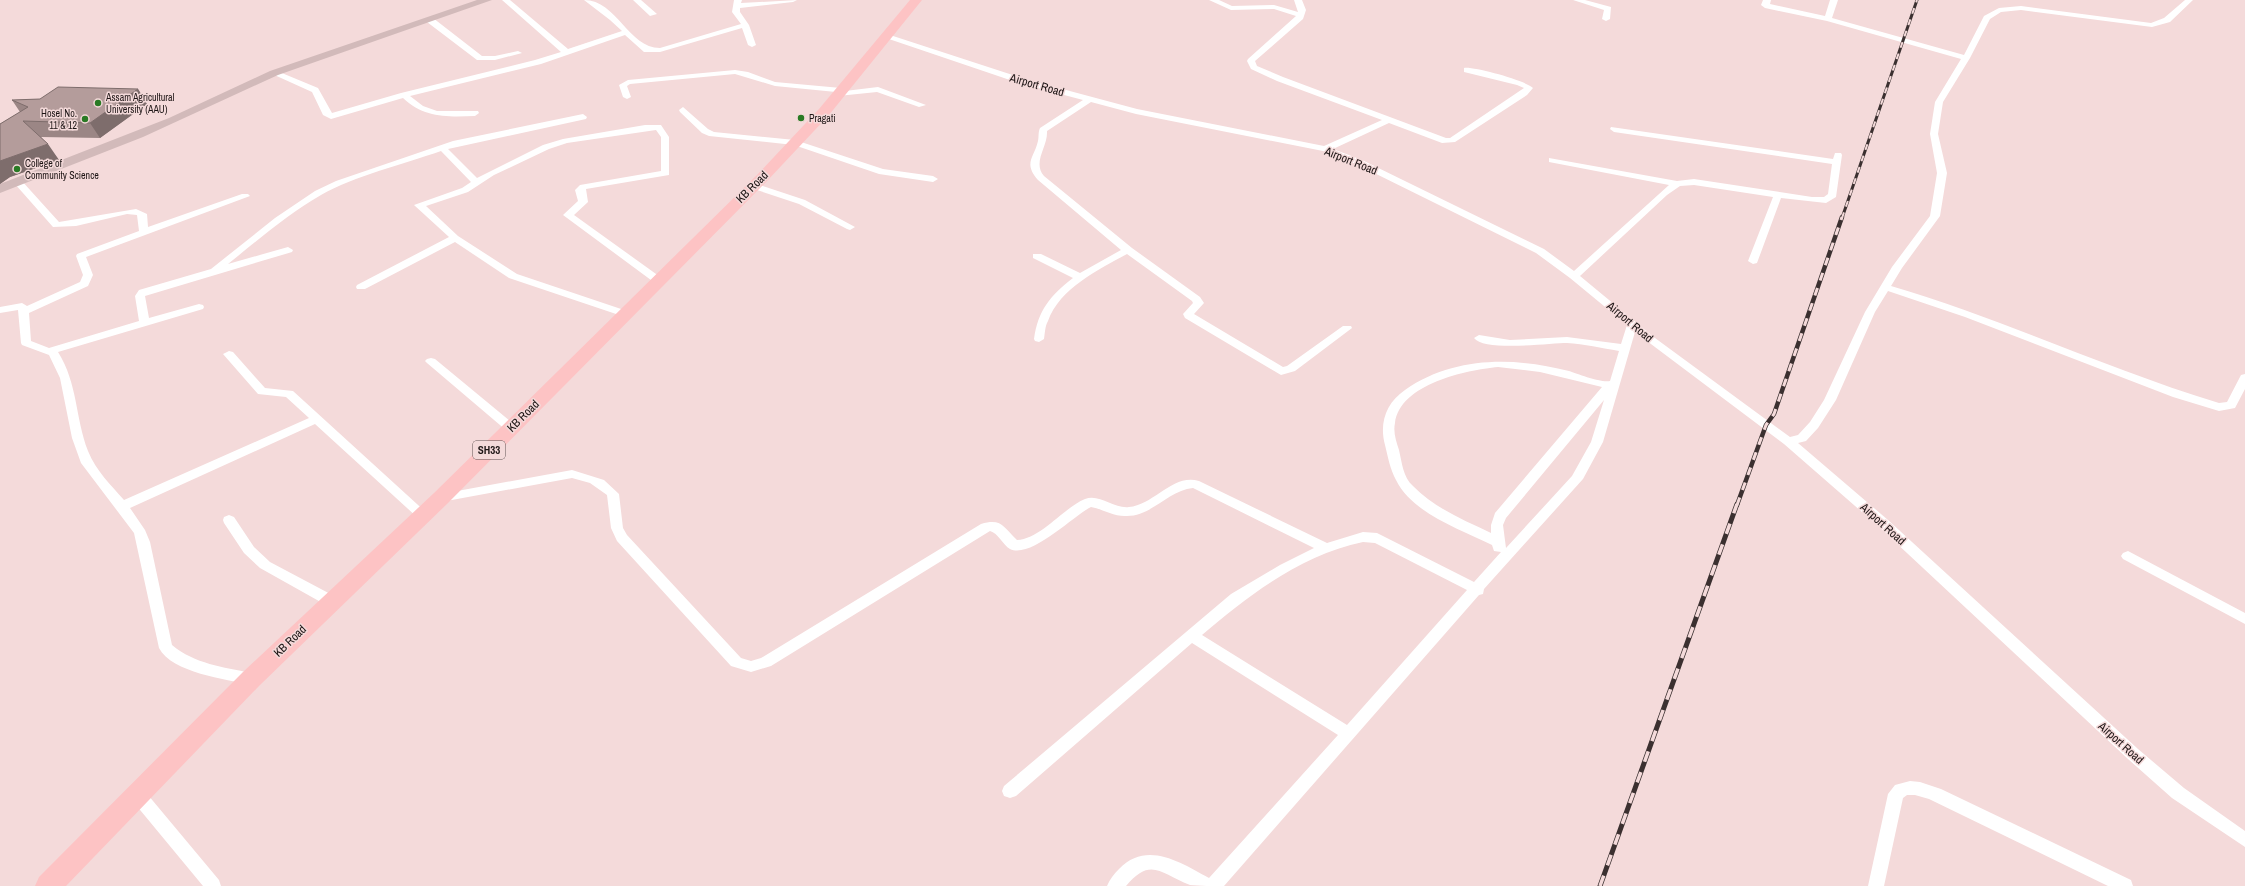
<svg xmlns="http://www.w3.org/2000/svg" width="2245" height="886" viewBox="0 0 2245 886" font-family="'Archivo Narrow',sans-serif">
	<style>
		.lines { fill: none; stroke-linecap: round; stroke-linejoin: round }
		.minor { fill: #fff; fill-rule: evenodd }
		.secondary { fill: #d2baba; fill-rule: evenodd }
		.primary { fill: #fdc3c4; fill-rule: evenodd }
		.rail-far2-casing { stroke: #3b3030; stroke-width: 3 }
		.rail-far1-casing { stroke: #3b3030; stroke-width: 4.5 }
		.rail-casing { stroke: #3b3030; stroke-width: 5 }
		.rail-far2 { stroke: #f4dada; stroke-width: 2; stroke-dasharray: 6; stroke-linecap: butt }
		.rail-far1 { stroke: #f4dada; stroke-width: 3; stroke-dasharray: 8; stroke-linecap: butt }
		.rail { stroke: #f4dada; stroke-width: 3.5; stroke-dasharray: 11; stroke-linecap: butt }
		.wall { fill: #9b8685 }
		.shaded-wall { fill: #7e6d6c }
		.building { fill: #b49c9b; stroke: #7e6d6c }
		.poi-dot { fill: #297a24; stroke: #f4dada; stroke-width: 1.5 }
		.labels { text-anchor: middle; stroke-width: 3; stroke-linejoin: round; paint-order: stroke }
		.far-poi-label { font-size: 10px; fill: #1d1515; stroke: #f4dada; text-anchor: start }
		.shield { fill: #f4dada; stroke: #5e5050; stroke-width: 1 }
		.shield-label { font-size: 11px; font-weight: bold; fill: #1d1515 }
		.street-label { font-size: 12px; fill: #1d1515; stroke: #f4dada }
	</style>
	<rect width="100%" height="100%" fill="#f4dada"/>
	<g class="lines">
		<path class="minor" d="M502,0h8l58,49 54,-18 -12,-11 -26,-20c33,0 44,48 76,48l81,-24 -9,-12 2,-12h8l-1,3 56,-3 -4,2 -53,6v4l9,13 7,20 -4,2 -4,-2 -6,-17 -82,24h-16l-19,-17 -84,29 -131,32 13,10 14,5h41l1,2 -4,3c-28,1 -51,2 -72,-18l-72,21 -8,-4 -11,-23 -42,-19 7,-2 41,17 14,25 69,-20 134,-33 26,-8z
			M633,0h8l16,14 -7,2z
			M1209,0h10l13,6 42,-1 24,7 -4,-12h8l4,10 -3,9 -48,42 2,5 26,11 163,61h4l74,-50 -7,-3 -53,-13v-4c9,-2 63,13 69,20l-6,7 -72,47 -13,1 -53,-20 -56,26 29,11 182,89 30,22 95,-86 -120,-23v-4l128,23 17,-2 118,18h12l4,-3 4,-30 -218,-32 -4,-3 1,-2 222,32 2,-6h6l1,2 -6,42 -10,6 -45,-5 -24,65 -4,1 -5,-3 25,-64 -79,-12 -14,1 -13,9 -87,81 75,62 135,99 8,-2 12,-13 14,-22 41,-88 27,-45 38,-51 7,-43 -7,-39 5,-32 26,-43 -134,-38 -62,-13 -4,-3 2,-5h8l-1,4 55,12 5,-16h8l-6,18 132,37 20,-39 15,-8 22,-2 130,17 13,-5 21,-18h8l-23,22 -18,5 -131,-17 -20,2 -11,7 -20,39 -27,44 -5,32 9,39 -7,43 -38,52 -11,18c112,33 217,83 328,117l8,-1 14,-27 4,-1v15l-10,19 -16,3 -46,-14 -208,-80 -77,-26 -13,21 -39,88 -18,28 -12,13 -8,2 90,77 250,229 46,39 61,43v16l-73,-49 -44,-39 -250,-233 -94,-82 -149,-112 -32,110 -20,37 -99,110 -1,5 -4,1 -255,291c-10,0 -25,0 -34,-1 -29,-11 -39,-29 -64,1h-19c3,-7 7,-12 12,-17 28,-29 62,-6 90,9l129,-143 -146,-92 -176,153 -6,2 -6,-2 -2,-5 2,-5 227,-192 49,-29 34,-17 -121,-60c-24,2 -41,28 -66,28 -13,1 -24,-7 -36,-9 -18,9 -60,52 -81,42 -7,-4 -12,-16 -20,-18l-219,135 -20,6 -20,-6 -114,-125 -6,-13 -4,-33 -17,-12 -18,-5 -131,24 -4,-1 -2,-3 2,-3 4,-1 131,-24 32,10 15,14 4,34 4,7 114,123 10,3 10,-3 220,-134c21,-6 22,3 36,16 24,-1 46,-32 68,-41 14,-6 29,10 44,8 25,-2 44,-34 70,-26l128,62 36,-11 14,1 97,49 27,-30 -7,-1 -2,-6c-32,-16 -79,-31 -96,-65 -6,-11 -8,-23 -11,-35 -6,-22 1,-42 20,-55 49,-34 109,-33 164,-19 9,3 32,12 41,10l9,-30c-17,-3 -35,-7 -52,-8 -17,0 -83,9 -93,-5l5,-3 31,5 57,-3 54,7 6,-19 -57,-47 -34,-25 -180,-89 -33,-13 -187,-37 -45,-12 -44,29c1,16 -15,31 -3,45l88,72 68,49 4,6 -10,11 89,53 4,-1 56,-40h8l1,2 -57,43 -14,4 -96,-57 -2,-4 10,-11 -1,-2 -65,-47c-29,16 -67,34 -79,67 -3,5 -3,12 -4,18l-5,3 -4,-1 -1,-2c4,-29 16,-43 39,-61l-40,-20v-4h8l39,19 41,-23 -83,-70c-15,-17 -4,-22 0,-39 1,-4 0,-9 2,-13l43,-28 -64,-17 -136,-46 7,-2 135,44 112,30 187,37 58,-26 -105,-39 -26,-12 -4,-8 1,-2 48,-43 -22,-7 -43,1zM1498,367l42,5 62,15 -107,126 -4,12v8c-27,-13 -57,-25 -78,-47 -10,-9 -11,-23 -14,-36 -3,-9 -6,-18 -4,-27 5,-39 71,-53 103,-56zM1604,400l-13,42 -19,34 -66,72 -3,-23 3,-7zM1363,542l12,1 92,47 -120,135 -145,-90c47,-40 99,-80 161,-93z
			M1573,0h12l26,7 -1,12 -4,2 -4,-2 2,-9z
			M427,18h6l49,38h13l23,-5 4,2 -27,7h-18l-50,-38z
			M735,70l13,2 27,10 66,6 4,3 33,-4 48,18 -7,2 -42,-15 -39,4 -4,-2 2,-2 -61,-6 -40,-12 -105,10 -3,2 4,11 -4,2 -4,-2 -4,-12 9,-5z
			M683,107l25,22 6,3 81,8 88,29 50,7 5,3 -5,3 -54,-8 -85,-29 -85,-9 -7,-3 -22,-21 -1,-2z
			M583,114l4,3 -1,2 -138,30 29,29 66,-33 20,-6 82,-14h16l8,12v38l-83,14 2,13 -14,13 89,64 1,2 -1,2h-8l-92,-68 15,-14 -3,-11 5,-5 81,-14v-34l-5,-7 -89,13 -18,6 -55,26 -26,17 -42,14 32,30 59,38 113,38 1,2 -1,2h-8l-113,-38 -54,-36 -90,47h-8l-1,-2 1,-2 92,-48 -35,-32 48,-17 9,-6 -30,-31c-37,13 -87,25 -120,44 -33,19 -63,45 -93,69l60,-17 5,3 -1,2 -147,44 4,22 50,-14 4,1 1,2 -1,2 -145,43c20,32 17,65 30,99 8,20 23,34 36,49l185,-82 -23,-21 -28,-3 -35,-40 6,-3 4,1 32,36 28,3 136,124 -1,3h-10l-103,-94 -185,84 15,22 5,12 22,103c23,19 51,22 79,28l5,2 2,4 -2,4 -5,2c-25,-6 -79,-12 -92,-37l-25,-115 -53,-70 -9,-25 -12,-60 -11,-23 -27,-10 -1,-2 -3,-33 -18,3v-6l22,-4 5,3 53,-24 3,-7 -7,-19 1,-2 62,-23 -2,-16 -10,-1 -51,12 -23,1 -38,-43v-4h6l38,42 77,-13 11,5 1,13 94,-33h6l2,2 -164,61 7,18 -5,11 -59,27 2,28 18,7 90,-27 -4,-25 4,-6 72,-21 64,-51 40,-27 21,-10 117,-40z
			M754,183l51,17 50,27 -5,3 -3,-1 -48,-25 -48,-16v-4z
			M431,358l4,1 80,66 2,3 -2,3h-8l-80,-68 -2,-2 2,-2z
			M229,515l5,2 20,30 16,15 66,35 2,4 -2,4 -5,1 -5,-1 -66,-37 -16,-15 -20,-30 -1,-3 1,-3z
			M2128,551l117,62v11l-122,-65 -2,-3 2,-3z
			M1910,781l10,1 21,7 190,91 2,6h-25l-179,-87 -14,-4h-8l-4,3 -19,88h-16l20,-92 7,-9z
			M137,787l6,2 76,91 2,6h-18l-72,-87 -2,-5 2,-5z"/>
		<path class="secondary" d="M477,0h15l-214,75 -135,62 -143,56v-9l169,-66 101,-47z"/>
		<path class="primary" d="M910,0h12l-93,115 -62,66 -319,322 -189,183 -193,200h-31l4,-9 204,-205 191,-179 323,-318 62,-66z"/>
		<defs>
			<path id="rail-far2" d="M1842,218l75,-218"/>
			<path id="rail-far1" d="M1737,505l29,-80 8,-11 68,-197"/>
			<path id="rail" d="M1600,886l137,-382"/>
		</defs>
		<use href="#rail-far2" class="rail-far2-casing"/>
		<use href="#rail-far1" class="rail-far1-casing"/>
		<use href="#rail" class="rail-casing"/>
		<use href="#rail-far2" class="rail-far2"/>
		<use href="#rail-far1" class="rail-far1"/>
		<use href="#rail" class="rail"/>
	</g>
	<path class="wall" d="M138,89l9,15 -47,34 -59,-1 18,23 -49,17 -10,7v-60l20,-12 -8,-12 28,-1z"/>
	<path class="shaded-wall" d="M138,89l9,15 -47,34 -10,-15z
		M48,144l11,16 -49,17 -10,7v-23z"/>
	<path class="building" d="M58,87l80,2 -48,34 -67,-2 25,23 -48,17v-37l28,-17 -16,-7 28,-1z"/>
	<g class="poi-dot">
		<circle cx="98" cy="103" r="4"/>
		<circle cx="801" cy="118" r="4"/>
		<circle cx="85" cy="119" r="4"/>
		<circle cx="17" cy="169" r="4"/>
	</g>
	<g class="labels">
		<g class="far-poi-label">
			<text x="106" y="101">Assam Agricultural<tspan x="106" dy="12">University (AAU)</tspan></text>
			<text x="77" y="117" text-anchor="end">Hosel No.<tspan x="77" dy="12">11 &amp; 12</tspan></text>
			<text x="809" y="122">Pragati</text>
			<text x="25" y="167">College of<tspan x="25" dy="12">Community Science</tspan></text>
		</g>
		<rect class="shield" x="473" y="441" width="32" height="18" rx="3"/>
		<g class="shield-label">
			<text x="489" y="454">SH33</text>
		</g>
		<g class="street-label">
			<text transform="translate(1037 85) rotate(16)" y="4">Airport Road</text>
			<text transform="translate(1351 161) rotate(22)" y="4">Airport Road</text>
			<text transform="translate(752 187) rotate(-45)" y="4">KB Road</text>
			<text transform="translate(1630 322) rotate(40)" y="4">Airport Road</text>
			<text transform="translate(523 416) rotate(-45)" y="4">KB Road</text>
			<text transform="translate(1883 524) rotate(42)" y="4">Airport Road</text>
			<text transform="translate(290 641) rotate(-44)" y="4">KB Road</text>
			<text transform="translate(2121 743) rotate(42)" y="4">Airport Road</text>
		</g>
	</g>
</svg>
